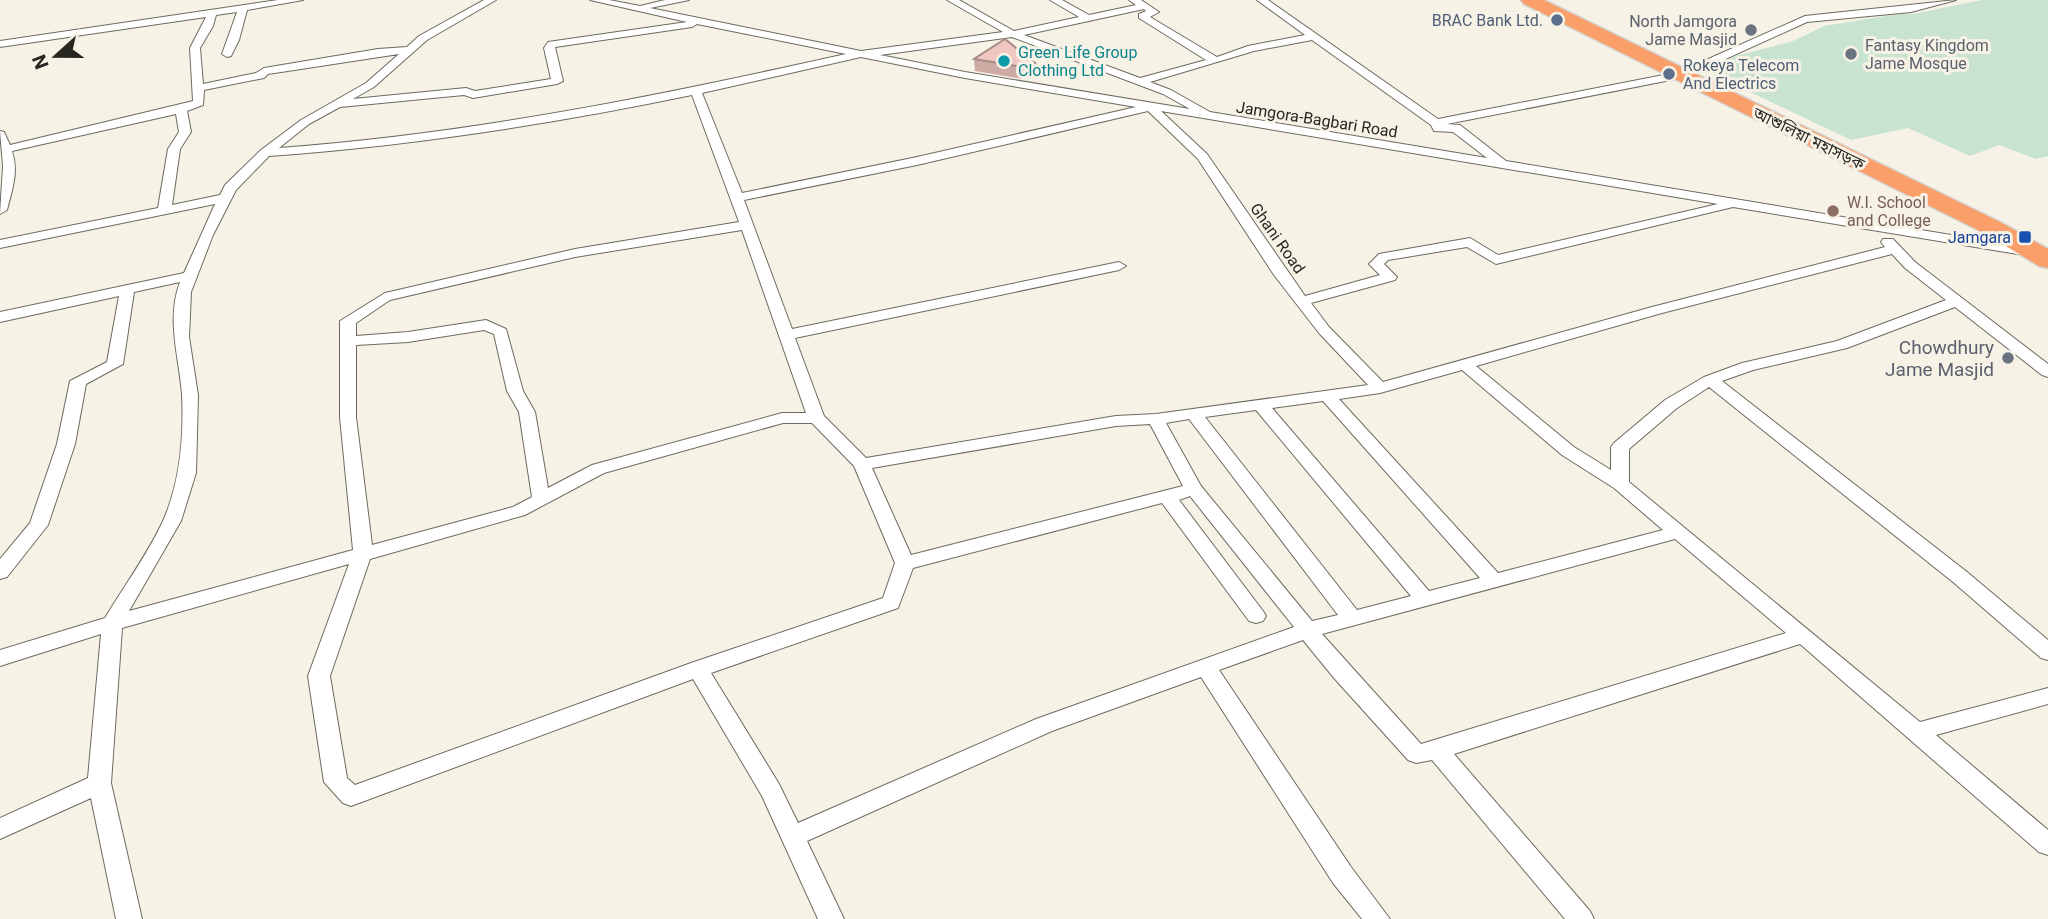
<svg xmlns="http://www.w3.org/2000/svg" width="2048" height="919" viewBox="0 0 2048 919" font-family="Roboto,'Noto Sans Bengali',sans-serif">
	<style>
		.green { fill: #c9e3d2 }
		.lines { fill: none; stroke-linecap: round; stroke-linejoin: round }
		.street-casing { stroke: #6e6a60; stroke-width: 2 }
		.highway-casing { stroke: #d4d4d3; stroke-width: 3 }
		.street { fill: #fff; fill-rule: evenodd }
		.highway { fill: #fb9f6a; fill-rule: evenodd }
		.wall { fill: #ceaaa5 }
		.shaded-wall { fill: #a78b86 }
		.building { fill: #efc6c0; stroke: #a78b86; stroke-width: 2 }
		.service-dot { fill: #5c6f8a; stroke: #f7f2e6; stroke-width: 2.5 }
		.worship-dot { fill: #6b7280; stroke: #f7f2e6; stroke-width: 2.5 }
		.culture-dot { fill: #0f9aa8; stroke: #f7f2e6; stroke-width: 2.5 }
		.education-dot { fill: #8d6e63; stroke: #f7f2e6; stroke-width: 2.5 }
		.transit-dot { fill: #1a4fb4; stroke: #f7f2e6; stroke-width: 2.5 }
		.labels { text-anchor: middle; stroke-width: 6; stroke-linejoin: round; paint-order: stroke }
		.far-service-label { font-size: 16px; fill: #4e5e75; stroke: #f7f2e6; text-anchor: end }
		.far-worship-label { font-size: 16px; fill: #5b616d; stroke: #f7f2e6; text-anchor: end }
		.far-culture-label { font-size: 16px; fill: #0d838f; stroke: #f7f2e6; text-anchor: start }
		.far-street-label { font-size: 16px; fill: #272621; stroke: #f7f2e6 }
		.far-education-label { font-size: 16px; fill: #785e54; stroke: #f7f2e6; text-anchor: start }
		.far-transit-label { font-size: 16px; fill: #164399; stroke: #f7f2e6; text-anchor: end }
		.worship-label { font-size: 19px; fill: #5b616d; stroke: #f7f2e6; text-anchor: end }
	</style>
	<rect width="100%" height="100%" fill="#f7f2e6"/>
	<path class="green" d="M1982,0h66v156l-12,3 -37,-14 -29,11 -62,-28 -57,12 -147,-70 32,-14 57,-15 31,-15 74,-12h15z"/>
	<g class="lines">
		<defs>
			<path id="street" d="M278,0h25l-56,10 -8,30 -8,16 -4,1 -5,-3 15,-42 -21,3 -3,11 -13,22 3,36 53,-11 8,-5 114,-19 29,-2 12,-11 65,-36h12l-69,40 -53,47 -21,12 113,-11 9,3 76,-12 -7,-31 4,-6 139,-20 -97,-22h19l31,6 25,-6h24l-39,8 211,43 142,-19 -56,-32h12l55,31 65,-14 -29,-17h12l27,15 47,-10 -7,-5h12l18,12 -9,5 67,40 31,-11 57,-11 -48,-35h11l170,119 241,-47 126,-56 151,-16 -45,12 -104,10 -121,55 -239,47 13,1 46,36 542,90v8l-315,-52 -237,57 -29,-17 -79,13 -4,4 13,13 -2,3 -84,23 18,24 54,55 269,-75 233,-60 -4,-5 2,-3h10l22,23 133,102v13l-6,-2 -87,-68 -108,41 -94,22 -31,11 245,191 81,68v20l-7,-2 -88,-76 -244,-195 -32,21 -48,41v33l291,240 128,-34v16l-112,31 112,95v25l-9,-3 -239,-208 -346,110 136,157 4,8h-29l-133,-159 -16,3 -8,-3 -74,-82 -31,-38 -84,30 132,197 39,52h-28l-29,-36 -132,-206 -149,54 -245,110 37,78h-26l-56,-123 -69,-117 -334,124 -8,3 -8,-3 -19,-21 -16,-106 41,-112 -227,64 -11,155 31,136h-26l-25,-121 -91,41v-21l88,-40 13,-144 -101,32v-16l105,-32c19,-32 43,-64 58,-97 17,-38 21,-86 19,-127 -3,-37 -16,-75 -2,-112l-46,10 -11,72 -37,20 -11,60 -27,81 -41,52 -7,2v-20l30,-36 27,-79 13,-63 37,-19 12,-66 -119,26v-10l184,-39 31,-69 -215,44v-8l158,-32 10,-59 11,-17 -3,-18 -164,37c7,21 0,39 -5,59l-7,4 3,-48 -3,-35 4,1 6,13 183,-44 -3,-53 16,-31 -206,30v-6zM1144,9l2,2 -7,3v4l67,42 -66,18 -116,-43zM697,24l149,30c-188,42 -375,80 -567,94l30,-24 31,-17 124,-12 9,3 84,-14 6,-3 -8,-34 137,-20zM1012,37l151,57 27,15 -225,-37 -85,-17zM1312,40l119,85 3,6 19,1 34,26 -277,-46 -39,-22 -21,-8 104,-31zM399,54l-33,29 -65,37 -40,30 -36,35 -5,10 -48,10 8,-56 11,-17 -4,-21 16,-6 1,-15 60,-12 4,-4zM861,57l104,21 171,29 -219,50 -175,36 -40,-100zM692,95l47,127 -164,27 -190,44 -45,28v96l13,133 -224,61 52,-90 15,-48 2,-78 -9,-58 2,-45 22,-57 23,-45 33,-34c142,-10 283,-32 423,-61zM1148,111l50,48 76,116 45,58 49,52 -212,29 -40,2 -250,42 -42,-42 -29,-78 324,-68 7,-4 -7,-4 -327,67 -48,-129 173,-35zM1161,111l557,93 -220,51 -28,-17 -91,16 -10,10 11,11 -75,21 -98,-142zM742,230l64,183h-24l-190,52 -44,23 -13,-76 -12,-21 -17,-62 -20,-9 -78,12 -52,4v-13l34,-23 185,-43zM1892,254l13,14 41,32 -109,41 -95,22 -38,14 -39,23 -51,43 -3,4v23l-37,-23 -98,-81 186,-53zM484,330l10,4 13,57 12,21 13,85 -19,10 -141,38 -16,-128v-72l52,-3zM1462,370l100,85 52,33 49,42 -165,43 -159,-174 41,-6zM1323,401l157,177 -51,13 -157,-183zM1256,410l155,186 -54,14 -152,-193zM1189,419l149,196 -26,6 -111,-135 -35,-63zM783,423h29l42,43 41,97 -12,35 -192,65 -336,122 -8,-7 -17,-102 40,-117 155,-44 79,-42zM1150,424l33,62 -272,69 -39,-87 244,-42zM1190,496l104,131 -258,92 -238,104 -19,-39 -68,-111 187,-65 15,-40 249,-65 87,118 7,2 7,-2 3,-5 -3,-5 -84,-111zM1675,539l111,94 -365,111 -99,-110z"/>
			<path id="highway" d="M1521,0h23l458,223 46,26v19l-9,-2 -55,-33 -460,-229z"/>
		</defs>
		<use href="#street" class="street-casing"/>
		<use href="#highway" class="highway-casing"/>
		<use href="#street" class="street"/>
		<use href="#highway" class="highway"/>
	</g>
	<path class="wall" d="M1005,39l30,35 -12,5 -48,-8 -1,-12z"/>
	<path class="shaded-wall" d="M1035,63v11l-12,5v-12z"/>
	<path class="building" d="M1005,39l30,24 -12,4 -49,-8z"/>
	<g class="service-dot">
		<circle cx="1557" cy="20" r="7"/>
		<circle cx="1669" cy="74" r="7"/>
	</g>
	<g class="worship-dot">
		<circle cx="1751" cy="30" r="7"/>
		<circle cx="1851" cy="54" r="7"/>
		<circle cx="2008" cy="358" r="7"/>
	</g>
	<circle class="culture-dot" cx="1004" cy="61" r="7"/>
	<circle class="education-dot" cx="1833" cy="211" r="7"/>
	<rect class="transit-dot" x="2018" y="230" width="14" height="14" rx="3.5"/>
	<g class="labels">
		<g class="far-service-label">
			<text x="1543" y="26">BRAC Bank Ltd.</text>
			<text x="1683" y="71" text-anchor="start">Rokeya Telecom<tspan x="1683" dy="18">And Electrics</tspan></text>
		</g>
		<g class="far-worship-label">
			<text x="1737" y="27">North Jamgora<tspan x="1737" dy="18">Jame Masjid</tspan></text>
			<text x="1865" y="51" text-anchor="start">Fantasy Kingdom<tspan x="1865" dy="18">Jame Mosque</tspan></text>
		</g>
		<g class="far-culture-label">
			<text x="1018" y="58">Green Life Group<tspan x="1018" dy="18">Clothing Ltd</tspan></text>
		</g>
		<g class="far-street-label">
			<text transform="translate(1317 119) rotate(9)" y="6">Jamgora-Bagbari Road</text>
			<text transform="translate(1809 138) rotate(26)" y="6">আশুলিয়া মহাসড়ক</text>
			<text transform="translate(1278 238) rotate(55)" y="6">Ghani Road</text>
		</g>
		<g class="far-education-label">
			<text x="1847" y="208">W.I. School<tspan x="1847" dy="18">and College</tspan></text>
		</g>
		<g class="far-transit-label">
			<text x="2011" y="243">Jamgara</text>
		</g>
		<g class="worship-label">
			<text x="1994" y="354">Chowdhury<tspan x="1994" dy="22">Jame Masjid</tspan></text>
		</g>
	</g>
	<g transform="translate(56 56) rotate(249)" stroke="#f7f2e6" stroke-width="5" paint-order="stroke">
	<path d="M0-5L12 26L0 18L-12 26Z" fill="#272621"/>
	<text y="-10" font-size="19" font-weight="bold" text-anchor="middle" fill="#272621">N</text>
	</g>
</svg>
